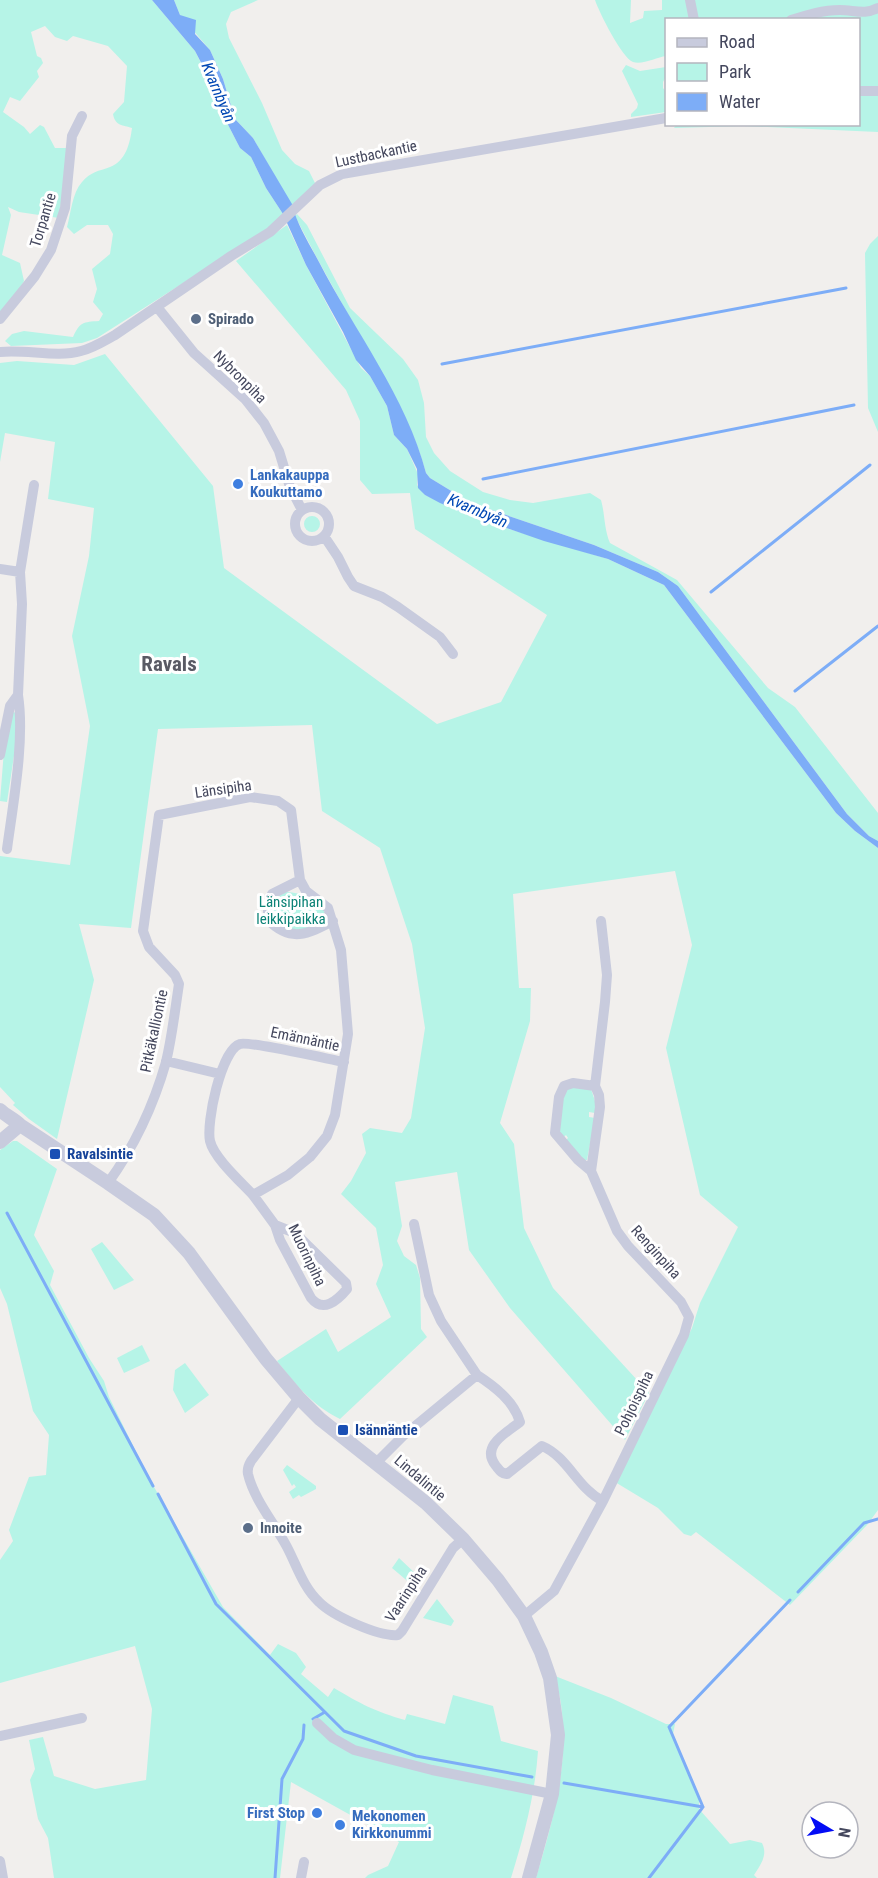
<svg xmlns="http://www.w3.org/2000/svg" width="878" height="1878" viewBox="0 0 878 1878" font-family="'Roboto Condensed',sans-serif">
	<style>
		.green { fill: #b6f4e7 }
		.water { fill: #7dadf7 }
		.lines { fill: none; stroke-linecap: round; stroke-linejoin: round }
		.stream { stroke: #7dadf7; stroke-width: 3 }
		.minor { stroke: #c8cbdd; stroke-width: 10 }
		.tertiary { stroke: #c8cbdd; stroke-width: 14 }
		.service-dot { fill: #5c6f8a; stroke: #fff; stroke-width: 2 }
		.shop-dot { fill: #3f7fe0; stroke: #fff; stroke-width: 2 }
		.transit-dot { fill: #1a4fb4; stroke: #fff; stroke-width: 2 }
		.labels { text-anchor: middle; stroke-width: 6; stroke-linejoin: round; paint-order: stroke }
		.street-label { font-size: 15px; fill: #44475d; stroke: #fff }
		.service-label { font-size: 15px; font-weight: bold; fill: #4e5e75; stroke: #fff; text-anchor: start }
		.shop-label { font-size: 15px; font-weight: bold; fill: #366cbe; stroke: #fff; text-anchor: start }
		.park-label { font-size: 15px; fill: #0b8276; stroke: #fff }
		.transit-label { font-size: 15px; font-weight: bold; fill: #164399; stroke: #fff; text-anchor: start }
		.water-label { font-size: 16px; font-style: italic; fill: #0047b4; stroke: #fff }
		.district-label { font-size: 21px; font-weight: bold; fill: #595a64; stroke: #fff }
	</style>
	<rect width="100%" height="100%" fill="#f1efed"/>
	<path class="green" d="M0,0h152l43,51 20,40 7,22 18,35 11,9 15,31 17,26 -12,13 -174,111 -15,5 -71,3 -6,-5 7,-7 12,-3 49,6c7,-15 10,-15 26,-16l4,-7 -10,-12 4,-13 -5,-20 18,-15 3,-20 -5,-9h-21l-13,9 -7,-7c4,-14 5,-34 15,-45 8,-10 17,-11 28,-15 16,-6 20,-24 22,-39 -9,-3 -17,-2 -19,-14l11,-12 3,-36 -19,-20 -35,-10 -6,5 -12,-4 -10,-11 -14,6 6,24 4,2 2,5 -6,8 2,6 -19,24 -10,-4 -7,15 21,15 6,7 10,-9 4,2 11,21h13l-9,70 -40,-6 -11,-5 3,8 -9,40 18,8 4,18 -7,12 -17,19z
		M174,0h84l-27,12 -5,12 3,14 33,65 20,47 13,14 14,7 7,14 -23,23 -40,-70 -18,-19 -12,-40 -13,-29 -30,-35z
		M595,0h36l-1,23 13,-5 1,-7 18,-1v-10h216v132l-135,-6 -69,2 3,-4h181v-104h-192v36c-9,1 -23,9 -33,6 -11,-4 -34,-50 -38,-62z
		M626,65l14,6 26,-4v9l-3,6v6l3,4v20l-35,5v-3l6,-6 1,-4 -16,-33z
		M297,214l10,11 43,83 53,51 15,21 6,23 2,34 8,16 16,18 33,21 27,8 23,3 57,-10 11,7c4,14 3,29 9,43l67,37 91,108 27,19 83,106v28l-9,-5 -22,-22 -169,-228 -20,-14 -64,-27 -123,-42 -41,-25 -4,-5c-13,-49 -40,-92 -65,-136 -23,-40 -45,-80 -66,-121z
		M287,225l19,40 55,103 9,8 17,30 7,29 13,14 11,25 -1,11 8,10 44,20 40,14 99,30 56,26 172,228 19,18 23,17v662l-11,15 -77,80 -94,-73 -5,4 -7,-2 -26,-26 -43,-26 77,-154 8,-25 38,-76 -38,-32 -34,-147 26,-103 -17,-74 -162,23 6,94h12l-1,33 -30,102 14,21 10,84 29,60 96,105 -24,47 -115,-132 -41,-58 -12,-78 -62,10 7,44 -5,15 7,15 12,9 4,13 1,51 6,8 -87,82c-28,-14 -44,-34 -63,-58l49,-32 12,23 53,-35 -15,-33 7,-19 -7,-37 -35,-34 10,-13 15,-28 -4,-19 8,-6 32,5 9,-15 14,-90 -13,-84 -32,-96 -58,-37 -10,-86 -154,4 -27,199 -52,-4 15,56 -37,159 -28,-20 -16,-14 2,-2 -15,-16v-231l70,9 20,-139 -18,-90 17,-80 5,-48 -46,-9 7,-57 -50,-9 -5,29v-99l17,-2 57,4 31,-11 108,132 11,82 213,156 64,-22 46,-87 -132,-86 -5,-36 -38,1 -12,-14v-59l-14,-31 -110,-129z
		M878,236v196l-10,-24 -3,-155 5,-9z
		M304 524a8 8 0 1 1 16 0a8 8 0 1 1-16 0Z
		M12,712l6,1 -1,23 -10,66 -7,-1 4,-51z
		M286,892c17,1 26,6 39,18l-3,12c-8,5 -17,9 -28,9 -19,0 -26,-21 -17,-36z
		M567,1087l24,2 4,12v12l-6,-1v5l6,1 -8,42h-5l-16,-20 2,-2 -2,-3 -2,2 -5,-3 4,-40z
		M13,1141h4l40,28 -23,66 20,36 -4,14 39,73 15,23 5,16 41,83 73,127 47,48 8,-11 18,9 10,14 -5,7 27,23 6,-9c25,15 42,24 71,32l2,-6 38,10 8,-29 40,11 8,35 37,10c-3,44 -14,85 -27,127h-146l3,-3 20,-9 11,-24 -108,-60 -11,96h-226l-6,-40 -10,-19 -8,-39 5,-11 -6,-29 14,-3 11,39 41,13 51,-9 6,-71 -17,-63 -135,37v-123l13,-19 -4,-11 20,-53 17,-2 3,-40 -16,-24 -26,-107 -7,-16v-138z
		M102,1242l32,38 -20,10 -23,-41z
		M142,1345l8,16 -26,12 -7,-15z
		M185,1363l24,32 -24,18 -12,-23 2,-20z
		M287,1465l29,21v3l-15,8 -2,-2 -6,4 -4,-7 7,-5 -2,-3 -2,2 -9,-16z
		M399,1558l19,18 -7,8 -19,-16z
		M437,1599l17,22 -3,5 -28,-8z
		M555,1676l56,22 55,26h9l-2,10 26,65v10l31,35 20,-4 12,3c6,12 -1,21 -8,32l3,3h-221c16,-55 32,-108 26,-165 -1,-13 -4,-25 -7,-37z"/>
	<path class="water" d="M152,0h22l6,15 16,5 -1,14 15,16 13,29 12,40 18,19 39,66c5,21 17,39 27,58 35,68 88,136 107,211l4,5 41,25 123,42 64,27 20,14 169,228 22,22 9,5v7l-23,-17 -19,-18 -172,-228 -56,-26 -64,-18 -75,-26 -29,-12 -15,-8 -7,-7 -1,-19 -10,-20 -13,-14 -7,-29 -17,-30 -14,-16 -13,-28 -37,-67 -23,-51 -17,-26 -15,-31 -11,-9 -18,-35 -7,-22 -8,-17 -12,-23z"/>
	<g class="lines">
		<path class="stream" d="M442,364l404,-76
			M483,479l371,-74
			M711,592l159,-127
			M795,691l83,-65
			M7,1213l146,273
			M158,1494l58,110 128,127 72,25 116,21
			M798,1592l66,-69 14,-4
			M313,1719l12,-7
			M564,1783l139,24 -34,-80 121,-127
			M275,1878l7,-99 21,-40 1,-14
			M649,1878l54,-71"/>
		<path class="minor" d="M690,0l4,20
			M791,20c16,-5 32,-10 49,-10 14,0 25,5 38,-2
			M858,91h20
			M157,307l37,46 51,46 19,24 15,28 11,36 12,23
			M0,319l35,-43 16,-26 14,-42 7,-72 10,-20
			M0,352c26,-3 57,6 81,-1 12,-3 23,-10 34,-16l116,-79 39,-24 50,-47 22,-11 324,-56
			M295 524a17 17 0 1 1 34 0a17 17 0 1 1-34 0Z
			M324,536l14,21 10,20 6,9 28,11 16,10 42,30 13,17
			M0,569l20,3
			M0,755l10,-49 8,-11 4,-91 -2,-32 14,-87
			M7,849c6,-45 18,-109 11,-154
			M300,880l-28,14 -4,13v13c23,23 40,14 65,1
			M166,1061l54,13
			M591,1171l-13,-11 -23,-27 4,-36 5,-11 9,-3 22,3
			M108,1183c26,-36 46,-79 58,-121 6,-25 9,-52 13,-78l-4,-9 -26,-28 -6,-16 16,-116 91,-18 28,4 13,9 9,70 6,11 22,17 13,42 7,84 -13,81 -8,21 -17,21 -22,18 -35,20c-12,-13 -39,-37 -43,-54 -4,-18 11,-91 30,-97 9,-3 88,15 104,18
			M253,1195l22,30 5,15 31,58c12,15 26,3 36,-9l-1,-6 -51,-50 -20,-8
			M477,1375c17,11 37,26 43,47 -14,11 -40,24 -24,44 4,5 5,7 11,8l35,-28c26,11 36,43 61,55
			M299,1398l-48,63c-3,5 -4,8 -3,13 6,26 27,50 39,73 10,19 16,40 32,55 14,14 60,35 79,33l4,-4 51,-83 10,-9
			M376,1463l27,-27 74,-61 -36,-54 -12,-26 -15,-71
			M524,1616l30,-25 49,-90 81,-166 5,-18 -8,-15 -53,-56 -11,-15 -26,-60 9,-64 -1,-12 -4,-9 10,-84 2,-27 -6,-54
			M317,1723l16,15 21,12 78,20 120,24
			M0,1736l82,-18
			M0,1861l3,17
			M301,1878l3,-16"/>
		<path class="tertiary" d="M0,1110c6,6 14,9 20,15l88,58 46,32 35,38 77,106 33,39 21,21 106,84 37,36 35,41 26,36 17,36 9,26 8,57 -6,59 -23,84
			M0,1142l20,-17"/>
	</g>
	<g class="service-dot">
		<circle cx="196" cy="319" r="6"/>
		<circle cx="248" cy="1528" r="6"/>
	</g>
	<g class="shop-dot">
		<circle cx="238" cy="484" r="6"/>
		<circle cx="317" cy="1813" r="6"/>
		<circle cx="340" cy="1825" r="6"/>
	</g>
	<g class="transit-dot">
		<rect x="49" y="1148" width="12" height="12" rx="3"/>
		<rect x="337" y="1424" width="12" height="12" rx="3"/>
	</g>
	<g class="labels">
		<g class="street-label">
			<text transform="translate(376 154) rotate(-12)" y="5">Lustbackantie</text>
			<text transform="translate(43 220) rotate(-73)" y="5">Torpantie</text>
			<text transform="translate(240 377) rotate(45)" y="5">Nybronpiha</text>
			<text transform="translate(223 789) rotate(-8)" y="5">Länsipiha</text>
			<text transform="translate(154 1031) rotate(-78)" y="5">Pitkäkalliontie</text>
			<text transform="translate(305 1039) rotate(12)" y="5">Emännäntie</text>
			<text transform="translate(656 1252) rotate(48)" y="5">Renginpiha</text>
			<text transform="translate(307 1255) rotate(64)" y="5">Muorinpiha</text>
			<text transform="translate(634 1403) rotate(-64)" y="5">Pohjoispiha</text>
			<text transform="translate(420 1478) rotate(40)" y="5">Lindalintie</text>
			<text transform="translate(406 1594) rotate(-57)" y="5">Vaarinpiha</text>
		</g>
		<g class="service-label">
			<text x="208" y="324">Spirado</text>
			<text x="260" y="1533">Innoite</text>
		</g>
		<g class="shop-label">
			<text x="250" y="480">Lankakauppa<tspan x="250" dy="17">Koukuttamo</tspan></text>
			<text x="305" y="1818" text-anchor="end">First Stop</text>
			<text x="352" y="1821">Mekonomen<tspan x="352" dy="17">Kirkkonummi</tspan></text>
		</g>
		<g class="park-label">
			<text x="291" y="907">Länsipihan<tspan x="291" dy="17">leikkipaikka</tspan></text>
		</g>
		<g class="transit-label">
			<text x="67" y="1159">Ravalsintie</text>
			<text x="355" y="1435">Isännäntie</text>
		</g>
		<g class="water-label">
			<text transform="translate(219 92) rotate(67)" y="6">Kvarnbyån</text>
			<text transform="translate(478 510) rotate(23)" y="6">Kvarnbyån</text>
		</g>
		<g class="district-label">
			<text x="169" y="671">Ravals</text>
		</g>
	</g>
	<rect x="665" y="18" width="195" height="108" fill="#ffffff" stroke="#b4b5be" stroke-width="1.5"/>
	<rect x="677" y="38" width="30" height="9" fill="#c8cbdd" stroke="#b4b5be" stroke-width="1.5"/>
	<text x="719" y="48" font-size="18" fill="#44475d">Road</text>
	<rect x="677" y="63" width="30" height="18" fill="#b6f4e7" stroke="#b4b5be" stroke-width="1.5"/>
	<text x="719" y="78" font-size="18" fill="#44475d">Park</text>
	<rect x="677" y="93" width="30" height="18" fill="#7dadf7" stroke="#b4b5be" stroke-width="1.5"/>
	<text x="719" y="108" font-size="18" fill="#44475d">Water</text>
	<g transform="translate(830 1830) rotate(100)"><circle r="28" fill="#ffffff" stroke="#b4b5be" stroke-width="1.5"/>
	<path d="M0-4.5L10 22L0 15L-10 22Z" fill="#030cf5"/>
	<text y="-9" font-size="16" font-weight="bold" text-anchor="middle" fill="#44475d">N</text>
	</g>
</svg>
